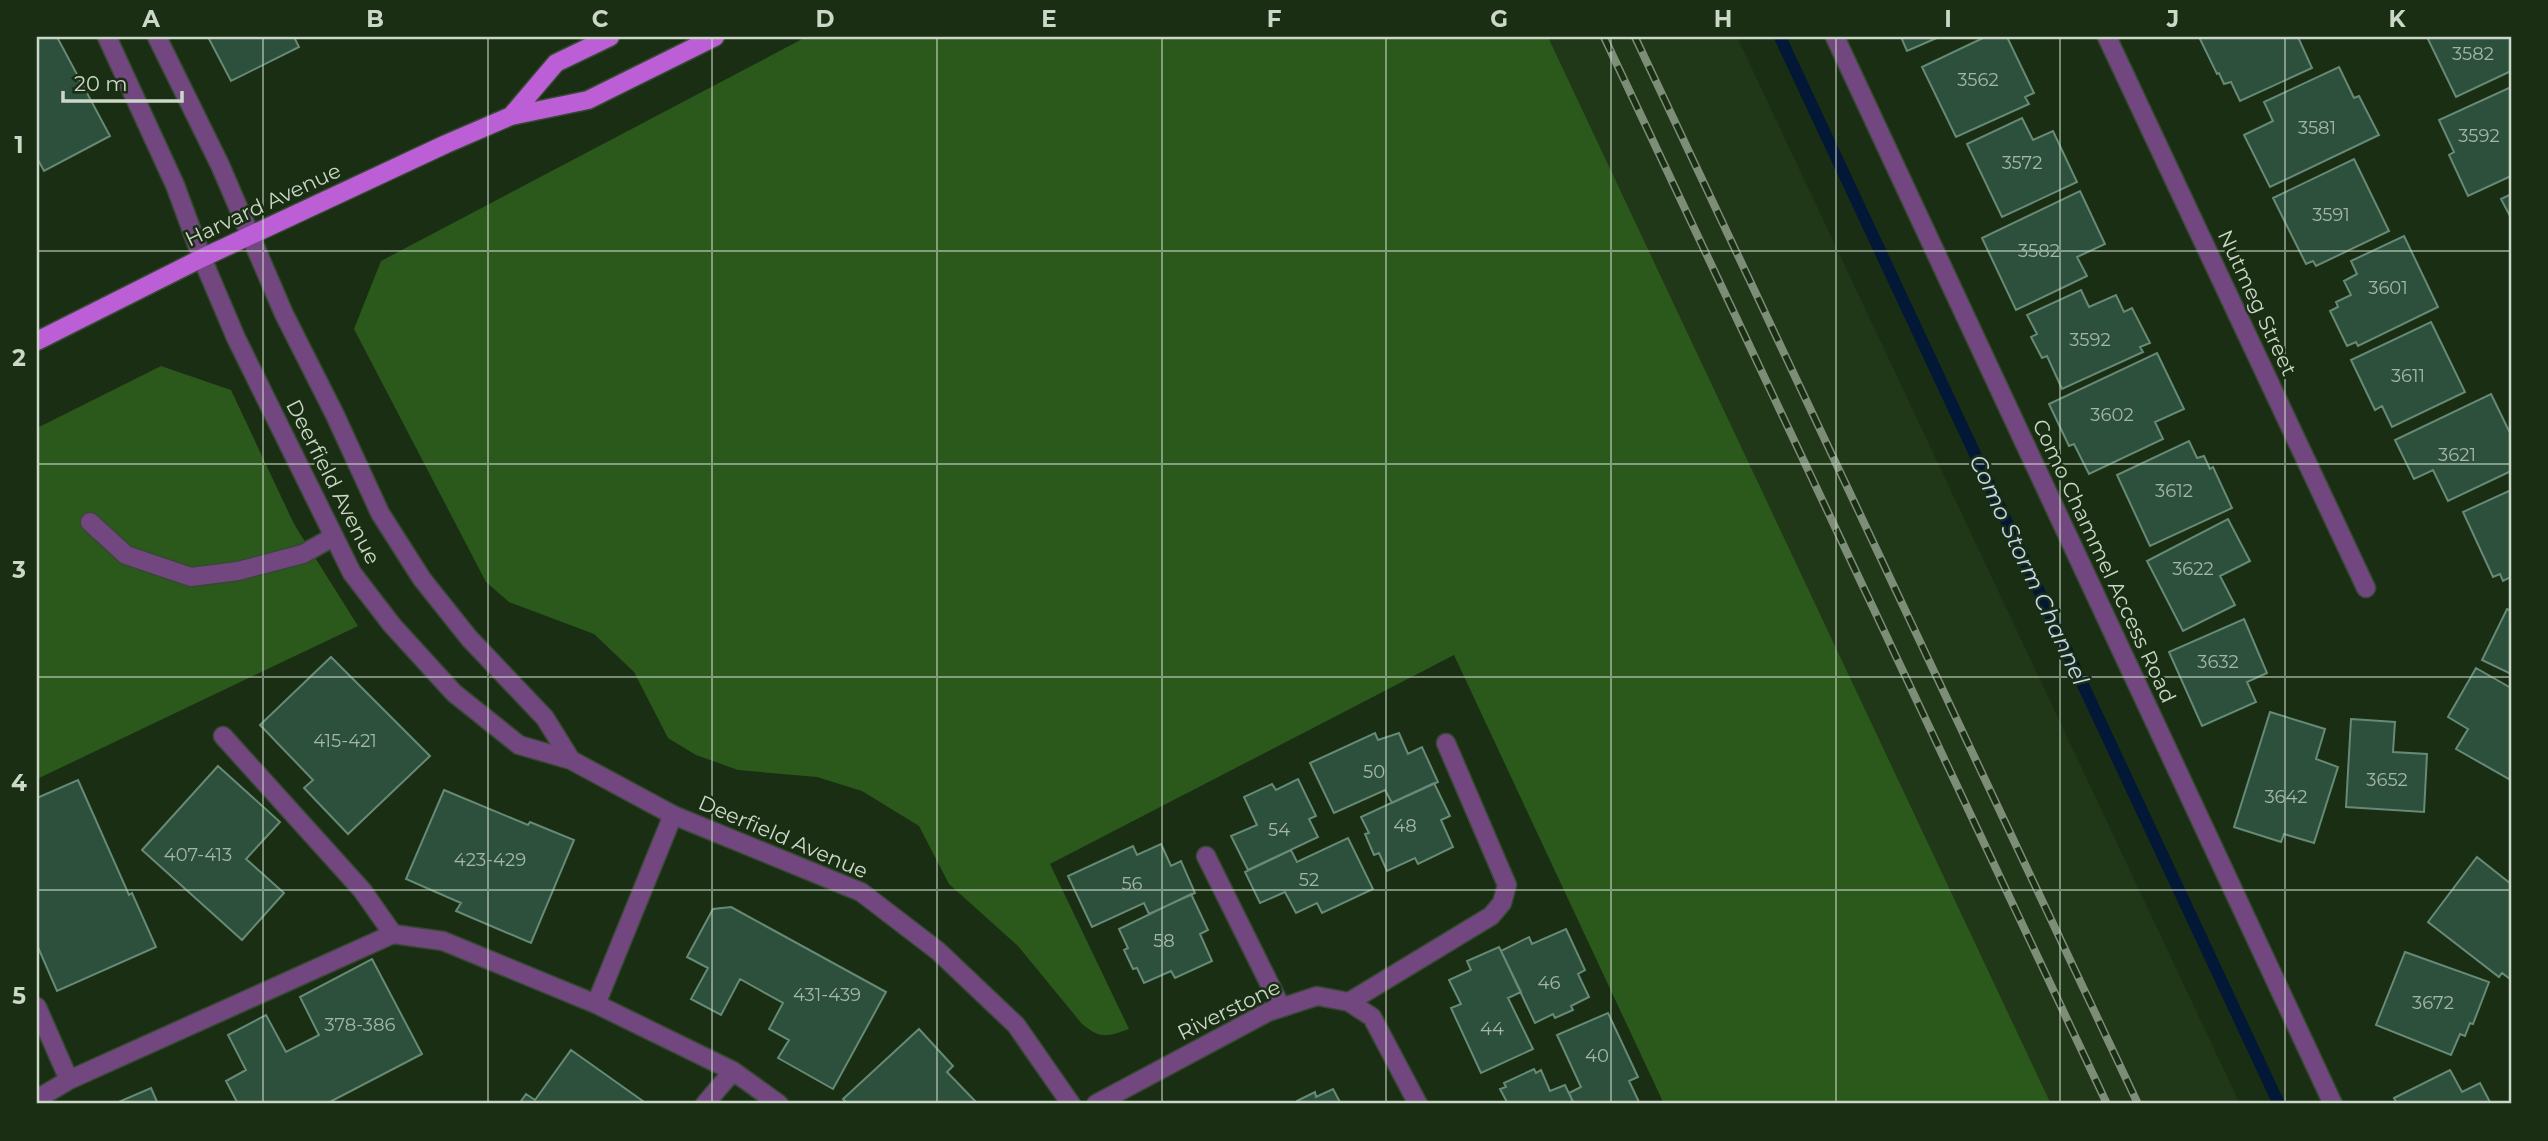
<svg xmlns="http://www.w3.org/2000/svg" width="2548" height="1141" viewBox="0 0 2548 1141" font-family="Montserrat,sans-serif">
	<style>
		.built { fill: #203818 }
		.green { fill: #2b581b }
		.lines { fill: none; stroke-linecap: round; stroke-linejoin: round }
		.stream { stroke: #031736; stroke-width: 12 }
		.building { fill: #2d503d; stroke: #668a75; stroke-width: 2 }
		.minor-casing { stroke: #364931; stroke-width: 21 }
		.major-casing { stroke: #364931; stroke-width: 21 }
		.minor { stroke: #72467f; stroke-width: 18 }
		.major { stroke: #bc5ed6; stroke-width: 18 }
		.rail-casing { stroke: #7d8d78; stroke-width: 8 }
		.rail { stroke: #1a2e14; stroke-width: 5; stroke-dasharray: 16; stroke-linecap: butt }
		.grid { fill: none; stroke: #cbd8c8; stroke-width: 2; stroke-opacity: 0.55 }
		.labels { text-anchor: middle; stroke-width: 5; stroke-linejoin: round; paint-order: stroke }
		.number-label { font-size: 18px; fill: #a4b6a5 }
		.street-label { font-size: 21px; fill: #cbd8c8; stroke: #1a2e14 }
		.water-label { font-size: 23px; font-style: italic; fill: #c5d6ef; stroke: #1a2e14 }
		.neatline { fill: none; stroke: #cbd8c8; stroke-width: 2.5 }
		.grid-label { font-size: 23px; text-anchor: middle; font-weight: bold; fill: #cbd8c8 }
	</style>
	<rect width="100%" height="100%" fill="#1a2e14"/>
	<path class="built" d="M1548,37h189l503,1067h-189z"/>
	<path class="green" d="M806,37h742l503,1067h-387l-210,-449 -404,209 79,165c-22,8 -29,10 -47,-5l-64,-78 -69,-62 -30,-58 -57,-35 -45,-14 -79,-7 -42,-15 -28,-17 -34,-66 -40,-38 -85,-32 -23,-20 -132,-253 27,-68z
		M161,366l70,24 63,134 64,102 -321,153v-351z"/>
	<g class="lines">
		<path class="stream" d="M1780,37l499,1067"/>
	</g>
	<path class="building" d="M37,37h20l53,99 -66,35 -7,-13z
		M208,37h86l5,10 -68,34z
		M1901,37h38l-32,14z
		M1985,37h22l27,56 -9,4 4,7 -73,33 -34,-70z
		M2199,37h99l14,31 -72,33 -9,-19 -7,2 -5,-11 -2,1z
		M2427,37h84v34l-55,26z
		M2339,67l15,31 5,-2 20,39 -109,52 -26,-52 29,-14 -9,-19z
		M2511,87v89l-43,20 -19,-41 5,-3 -15,-32z
		M2022,118l11,22 20,-9 24,51 -75,35 -35,-73z
		M2354,159l35,72 -73,35 -3,-5 -7,3 -33,-66z
		M2080,191l25,53 -28,13 10,19 -71,34 -34,-72z
		M2511,194v24l-10,-19z
		M2404,236l34,71 -80,39 -2,-4 -9,4 -17,-35 8,-4 -2,-5 15,-7 -7,-14 13,-7 -6,-13z
		M2081,290l8,17 27,-12 8,17 8,-4 18,35 -10,4 3,5 -81,37 -15,-33 -5,2 -11,-21 6,-3 -10,-19z
		M2431,322l34,70 -73,35 -10,-21 -7,4 -24,-50z
		M2157,353l27,56 -29,13 8,17 -74,35 -15,-30 -5,2 -20,-42z
		M2491,394l20,41v36l-63,30 -15,-31 -19,9 -19,-39z
		M2189,441l8,17 7,-2 6,13 3,-2 19,41 -82,38 -33,-71z
		M2511,490v87l-8,4 -3,-7 -7,3 -30,-65z
		M2228,519l22,42 -30,15 15,29 -52,26 -36,-70z
		M2507,609l4,2v63l-29,-14z
		M2244,619l23,54 -20,9 9,20 -54,24 -33,-74z
		M331,657l99,99 -82,78 -44,-46 9,-8 -53,-55z
		M2476,668l35,20v87l-2,4 -53,-30 12,-20 -20,-12z
		M2270,712l55,17 -9,30 22,8 -24,76 -30,-9 -3,8 -47,-15z
		M2351,719l44,3 -2,30 34,2 -3,58 -78,-5z
		M1375,733l3,7 21,-7 9,21 14,-7 16,35 -46,21 -7,-13 -51,23 -24,-50z
		M218,766l62,56 -34,37 38,34 -42,47 -100,-90z
		M1298,779l18,37 -7,3 9,18 -70,33 -17,-34 26,-11 -13,-28 28,-13 4,6z
		M78,780l51,115 3,-2 24,54 -99,44 -20,-46v-147z
		M1434,783l16,33 -9,4 12,27 -35,17 -3,-6 -28,13 -8,-18 -5,2 -9,-21 4,-1 -8,-16z
		M444,790l84,35 2,-3 44,18 -43,103 -75,-32 5,-8 -55,-24z
		M1348,838l25,51 -51,24 -5,-10 -21,10 -11,-21 -25,11 -15,-31 46,-22 6,12z
		M1161,844l10,22 10,-5 14,32 -46,21 -5,-11 -52,24 -24,-51 65,-30 4,9z
		M2477,857l34,27 -1,95 -8,-6 -3,4 -71,-55z
		M1191,894l17,36 -8,4 12,27 -37,17 -4,-7 -27,12 -7,-15 -4,1 -9,-19 4,-2 -9,-19z
		M731,907l155,85 -53,97 -55,-31 11,-18 -20,-11 14,-26 -43,-24 -19,36 -30,-16 17,-31 -21,-11 26,-48z
		M1566,929l19,41 -7,4 11,23 -18,9 2,4 -18,8 -2,-4 -18,9 -34,-72 28,-14 3,7z
		M1499,947l22,45 -13,6 25,51 -52,24 -30,-65 10,-4 -12,-24 22,-10 -4,-9z
		M2405,952l84,30 -16,42 -3,-1 -5,13 -5,-2 -9,21 -75,-30z
		M372,959l50,95 -96,50h-88l-12,-23 20,-11 -18,-35 38,-20 20,37 33,-17 -19,-38z
		M1608,1013l30,64 -9,4 11,23h-66l-5,-11 12,-6 -24,-52z
		M919,1029l34,37 -6,6 31,32h-130l-5,-5z
		M571,1050l76,54h-128l7,-10 9,6z
		M1534,1069l2,4 5,-3 9,21 15,-6 9,19h-66l-8,-15 6,-2 -2,-4z
		M2450,1070l12,22 18,-9 11,21h-94l-3,-6z
		M151,1088l7,16h-44z
		M1333,1089l8,15h-42l-2,-3 18,-9 1,5z"/>
	<g class="lines">
		<defs>
			<path id="minor" d="M107,37l68,148 27,73 34,80 116,235 40,52 62,68 65,52 52,15 102,55 188,77 77,59 78,74 55,79
				M157,37l63,128 64,149 51,101 45,98 42,66 47,59 76,80 26,42
				M1835,37l498,1067
				M2107,37l259,551
				M90,522l36,33 65,22 47,-6 65,-17 30,-17
				M223,736l139,154 31,44
				M1206,856l75,151
				M1349,1002l142,-86 11,-13 5,-18 -61,-142
				M596,1004l77,-189
				M37,1007l32,73
				M37,1099l32,-19 324,-146 50,7 153,63 137,67 46,33
				M705,1104l28,-33
				M1096,1104l172,-92 49,-16 32,6 23,15 46,87"/>
			<path id="major" d="M511,116l45,-53 54,-26
				M37,341l165,-83 244,-114 65,-28 77,-16 127,-63"/>
		</defs>
		<use href="#minor" class="minor-casing"/>
		<use href="#major" class="major-casing"/>
		<use href="#minor" class="minor"/>
		<use href="#major" class="major"/>
		<defs>
			<path id="rail" d="M1604,37l503,1067
				M1635,37l503,1067"/>
		</defs>
		<use href="#rail" class="rail-casing"/>
		<use href="#rail" class="rail"/>
	</g>
	<path class="grid" d="M263,37v1067M488,37v1067M712,37v1067M937,37v1067M1162,37v1067M1386,37v1067M1611,37v1067M1836,37v1067M2060,37v1067M2285,37v1067M37,251h2474M37,464h2474M37,677h2474M37,890h2474"/>
	<g class="labels">
		<g class="number-label">
			<text x="2473" y="60">3582</text>
			<text x="1978" y="86">3562</text>
			<text x="2317" y="134">3581</text>
			<text x="2479" y="142">3592</text>
			<text x="2022" y="169">3572</text>
			<text x="2331" y="221">3591</text>
			<text x="2039" y="257">3582</text>
			<text x="2388" y="294">3601</text>
			<text x="2090" y="346">3592</text>
			<text x="2408" y="382">3611</text>
			<text x="2112" y="421">3602</text>
			<text x="2457" y="461">3621</text>
			<text x="2174" y="497">3612</text>
			<text x="2193" y="575">3622</text>
			<text x="2218" y="668">3632</text>
			<text x="345" y="747">415-421</text>
			<text x="1374" y="778">50</text>
			<text x="2387" y="786">3652</text>
			<text x="2286" y="803">3642</text>
			<text x="1405" y="832">48</text>
			<text x="1279" y="836">54</text>
			<text x="198" y="861">407-413</text>
			<text x="490" y="866">423-429</text>
			<text x="1309" y="886">52</text>
			<text x="1132" y="890">56</text>
			<text x="1164" y="947">58</text>
			<text x="1549" y="989">46</text>
			<text x="827" y="1001">431-439</text>
			<text x="2433" y="1009">3672</text>
			<text x="360" y="1031">378-386</text>
			<text x="1492" y="1035">44</text>
			<text x="1597" y="1062">40</text>
		</g>
		<g class="street-label">
			<text transform="translate(263 205) rotate(-25)" y="7">Harvard Avenue</text>
			<text transform="translate(2257 303) rotate(65)" y="7">Nutmeg Street</text>
			<text transform="translate(333 482) rotate(63)" y="7">Deerfield Avenue</text>
			<text transform="translate(2104 561) rotate(65)" y="7">Como Chammel Access Road</text>
			<text transform="translate(783 837) rotate(23)" y="7">Deerfield Avenue</text>
			<text transform="translate(1229 1010) rotate(-26)" y="7">Riverstone</text>
		</g>
		<g class="water-label">
			<text transform="translate(2029 570) rotate(65)" y="8">Como Storm Channel</text>
		</g>
	</g>
	<rect width="2548" height="1141" fill="none" stroke="#1a2e14" stroke-width="77"/>
	<path d="M63 91v10h119v-10" fill="none" stroke="#cbd8c8" stroke-width="3.5"/>
	<text x="74" y="91" font-size="21" fill="#cbd8c8" stroke="#1a2e14" stroke-width="5" paint-order="stroke">20 m</text>
	<rect x="38" y="38" width="2472" height="1064" class="neatline"/>
	<g class="grid-label">
		<text x="151" y="27">A</text>
		<text x="375" y="27">B</text>
		<text x="600" y="27">C</text>
		<text x="825" y="27">D</text>
		<text x="1049" y="27">E</text>
		<text x="1274" y="27">F</text>
		<text x="1499" y="27">G</text>
		<text x="1723" y="27">H</text>
		<text x="1948" y="27">I</text>
		<text x="2173" y="27">J</text>
		<text x="2397" y="27">K</text>
		<text x="19" y="153">1</text>
		<text x="19" y="366">2</text>
		<text x="19" y="578">3</text>
		<text x="19" y="791">4</text>
		<text x="19" y="1004">5</text>
	</g>
</svg>
